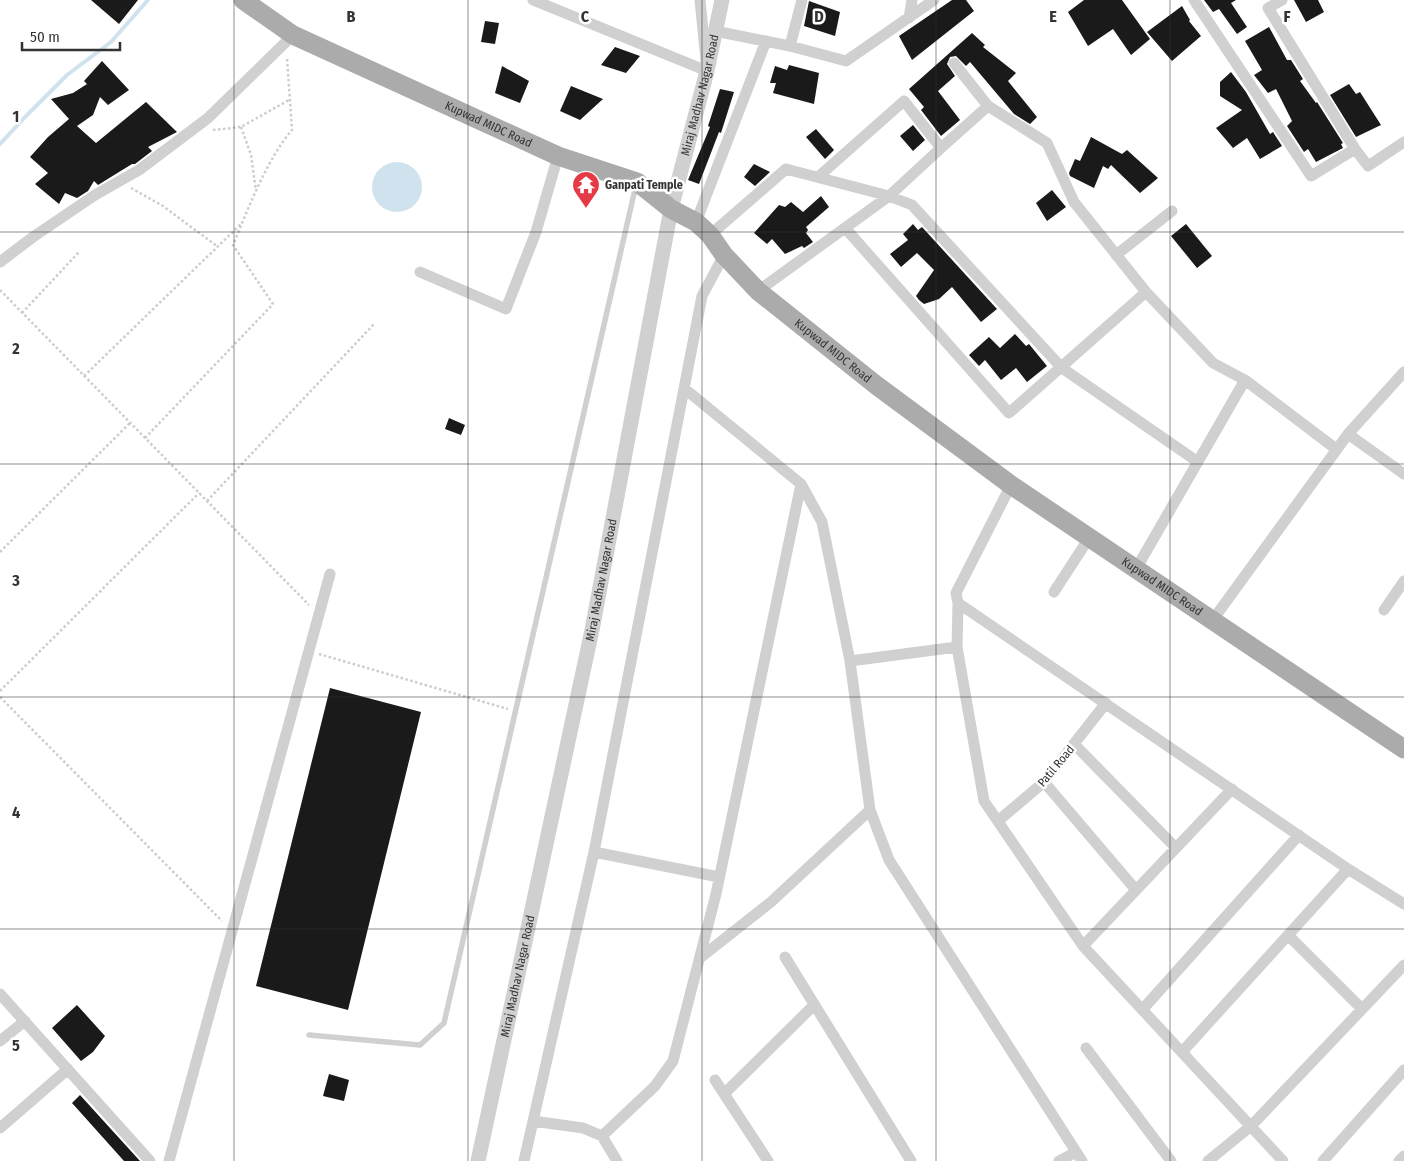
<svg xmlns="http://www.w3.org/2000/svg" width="1404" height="1161" viewBox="0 0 1404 1161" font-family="'Fira Sans Condensed',sans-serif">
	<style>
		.water { fill: #cfe2ee }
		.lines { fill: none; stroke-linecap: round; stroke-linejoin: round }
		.stream { stroke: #cfe2ee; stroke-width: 4 }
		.building { fill: #1a1a1a }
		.path { stroke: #cdcdcd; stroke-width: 2.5; stroke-dasharray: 2.5 2.5; stroke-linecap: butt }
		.service { stroke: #d0d0d0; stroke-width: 5.5 }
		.minor { stroke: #d0d0d0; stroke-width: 11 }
		.tertiary { stroke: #d0d0d0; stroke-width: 15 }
		.primary { stroke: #ababab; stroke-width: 19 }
		.grid { fill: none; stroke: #333; stroke-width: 1; stroke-opacity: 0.55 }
		.labels { text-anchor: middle; stroke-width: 5; stroke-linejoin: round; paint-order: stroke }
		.street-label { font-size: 12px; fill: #333; stroke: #fff }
		.poi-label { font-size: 12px; font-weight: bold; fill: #333; stroke: #fff; text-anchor: start }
		.grid-label { font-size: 16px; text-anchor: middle; font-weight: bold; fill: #333; stroke: #fff; stroke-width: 5; stroke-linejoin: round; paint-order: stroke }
	</style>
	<rect width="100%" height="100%" fill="#fff"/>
	<path class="water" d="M372 187a25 25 0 1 1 50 0a25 25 0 1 1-50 0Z"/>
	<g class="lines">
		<path class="stream" d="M0,144l26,-28 41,-41 44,-33 37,-42"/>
	</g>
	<path class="building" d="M91,0h47l-19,24z
		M952,0h14l8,11 -62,49 -13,-24z
		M1084,0h38l28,39 -19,16 -18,-26 -25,17 -20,-34z
		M1204,0h32l-5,3 16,24 -10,7 -18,-25 -6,3z
		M1294,0h24l6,12 -18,10z
		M809,1l31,11 -5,24 -31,-10z
		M1182,6l8,14 -1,1 12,15 -29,25 -25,-29z
		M485,21l14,2 -4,21 -14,-2z
		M1269,27l18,33h4l12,19 -3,2 16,22 1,-1 26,41 -2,1 2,4 -27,14 -8,-13 -4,3 -17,-26 5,-5 -16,-32 -8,4 -14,-18 8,-5 -17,-29z
		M972,33l13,12 -2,2 33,26 -8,8 29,36 -7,7 -16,-10 -44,-52 -4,4 -10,-10 -6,1 -3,7 8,12 -17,15 22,29 -19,16 -20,-26 3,-3 -15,-18z
		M615,47l25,9 -14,17 -25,-8z
		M102,61l27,29 -21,15 -8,-8 -7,18 -16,11 19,17 50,-41 31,30 -29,15 4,4 -17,13h-3l-34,21 -4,-4 -6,10 -11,7 -12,-5 -6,11 -24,-20 13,-11 -18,-16 18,-20 21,-18 -18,-20 22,-6 14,-9 -3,-3z
		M789,65l30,8 -5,31 -41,-11 3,-10h-6l5,-17 12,4z
		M502,66l27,15 -9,22 -25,-10z
		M1231,72l15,20 24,42 3,-2 9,14 -22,13 -13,-21 -14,10 -17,-20 26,-18 -22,-14v-14z
		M1349,84l7,10 4,-2 21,33 -25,12 -26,-42z
		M571,86l32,13 -23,21 -20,-9z
		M720,89l14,3 -13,41 -2,-1 -20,52 -11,-4 22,-53 -2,-1z
		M913,125l12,15 -12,11 -13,-15z
		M816,129l18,21 -9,9 -19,-22z
		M1091,137l31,17 5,-4 31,28 -18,15 -29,-28 -3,4 -5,-3 -9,22 -24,-12 -1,-3 6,-14 5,2z
		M754,164l16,8 -15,14 -11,-9z
		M1052,190l14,17 -19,14 -11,-18z
		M821,196l8,11 -23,20 2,3 -2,3 7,9 -9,6 -2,-2 -17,8 -13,-15 -5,5 -13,-11 25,-28 6,2 6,-5 12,10z
		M913,224l5,6 4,-3 75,82 -16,13 -29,-35 -13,12 -15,5 -5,-4 -3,-4 18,-26 -17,-17 -16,14 -11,-13 18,-14 -5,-6z
		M1186,224l26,32 -15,12 -26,-32z
		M1015,334l11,12 3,-2 18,22 -20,16 -11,-14 -15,12 -16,-20 -6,6 -10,-11 20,-18 11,11z
		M449,418l16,7 -4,10 -16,-6z
		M330,688l91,24 -73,298 -92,-24z
		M77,1005l28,31 -12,16 -12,9 -29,-33z
		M329,1074l20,6 -5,21 -21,-5z
		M80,1095l60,66h-16l-52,-58z"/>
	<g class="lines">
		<path class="path" d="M241,127l10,28 5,36
			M213,130l28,-3 48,-27
			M131,188l32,18 55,41
			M0,290l309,315
			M22,313l57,-61
			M84,376l157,-152
			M145,438l128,-134 -40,-59c15,-36 34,-86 59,-115l-5,-72
			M207,501l167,-177
			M0,552l130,-129
			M319,654l189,55
			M0,691l199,-198
			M0,697l222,224"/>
		<path class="service" d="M309,1035l111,10 24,-22 192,-838"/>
		<path class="minor" d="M533,0l174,71 -7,-71
			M1194,0l117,176 44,-27 13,17 36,-24
			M1282,0l-14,8 87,141
			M909,18l3,-18
			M715,31l75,15 56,15 88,-61
			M790,46l12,-46
			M954,63l34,43 59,37 27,59 72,90 67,71 32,17 91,69
			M818,177l86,-76 37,47
			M696,222l70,-181
			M846,229l163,184 137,-121
			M710,235l76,-66 103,27 52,-48 47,-42
			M1116,255l56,-44
			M0,262l33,-25 62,-42 44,-25 69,-52 85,-83
			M420,272l86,37 30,-77 22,-76
			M758,291l131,-95 23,9 150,163 136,94
			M1404,372l-56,62 56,40
			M685,389l116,95 21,38 28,139 20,149 19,50 193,301
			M1011,485l-55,108 2,10 390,266 56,35
			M1136,569l109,-189
			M1054,592l35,-54
			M958,603l-1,44 27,154 99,145 200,215
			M1384,610l20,-29
			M1212,621l136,-187
			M850,661l107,-14
			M1074,744l102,104
			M1044,782l92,108
			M998,821l46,-39 62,-79
			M594,852l125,25
			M1288,935l74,74
			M1083,946l149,-157
			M785,957l126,204
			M700,958l71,-56 99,-92
			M0,994l150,167
			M1142,1010l157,-175
			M0,1041l25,-20
			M1086,1048l85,113
			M1182,1052l166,-183
			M715,1080l53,81
			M724,1094l90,-89
			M533,1121l50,7 19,8 15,25
			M0,1128l68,-59
			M602,1136l53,-50 18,-25 43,-167 85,-410
			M169,1161l161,-587
			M524,1161l70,-309 108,-556 22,-41
			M1059,1161l17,-9
			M1208,1161l43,-35 153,-161
			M1323,1161l81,-91
			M1399,1161l5,-5"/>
		<path class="tertiary" id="s1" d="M478,1161l114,-531 79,-421 36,-138 15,-71"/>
		<path class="primary" id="s2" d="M243,0l50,35 265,121 79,26 34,27 25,13 14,13 14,20 34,36 118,94 135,100 393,264"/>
	</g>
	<path class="grid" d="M234,0v1161M468,0v1161M702,0v1161M936,0v1161M1170,0v1161M0,232h1404M0,464h1404M0,697h1404M0,929h1404"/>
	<defs>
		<symbol id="temple-pin" viewBox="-11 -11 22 30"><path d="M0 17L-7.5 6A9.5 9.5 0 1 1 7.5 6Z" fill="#e63946" stroke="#fff"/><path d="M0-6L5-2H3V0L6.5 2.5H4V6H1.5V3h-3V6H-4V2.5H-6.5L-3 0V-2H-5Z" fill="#fff"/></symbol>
	</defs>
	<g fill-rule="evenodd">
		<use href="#temple-pin" x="570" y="169" width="32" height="43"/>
	</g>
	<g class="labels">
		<g class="street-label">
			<text dy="4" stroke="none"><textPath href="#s1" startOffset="1089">Miraj Madhav Nagar Road</textPath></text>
			<text dy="4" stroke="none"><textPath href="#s2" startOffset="276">Kupwad MIDC Road</textPath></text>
			<text dy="4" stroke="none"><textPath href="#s2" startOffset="696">Kupwad MIDC Road</textPath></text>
			<text dy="4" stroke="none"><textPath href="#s1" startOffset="594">Miraj Madhav Nagar Road</textPath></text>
			<text dy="4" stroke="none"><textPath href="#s2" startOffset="1101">Kupwad MIDC Road</textPath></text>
			<text transform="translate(1056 766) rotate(-50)" y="4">Patil Road</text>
			<text dy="4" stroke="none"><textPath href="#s1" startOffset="189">Miraj Madhav Nagar Road</textPath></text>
		</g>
		<g class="poi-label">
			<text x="605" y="189">Ganpati Temple</text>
		</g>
	</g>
	<g class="grid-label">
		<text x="351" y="22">B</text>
		<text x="585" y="22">C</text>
		<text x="819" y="22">D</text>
		<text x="1053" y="22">E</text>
		<text x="1287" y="22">F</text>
		<text x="16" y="122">1</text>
		<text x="16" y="354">2</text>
		<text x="16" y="586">3</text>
		<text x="16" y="818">4</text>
		<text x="16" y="1051">5</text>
	</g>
	<path d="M22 42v8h98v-8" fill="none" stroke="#333333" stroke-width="2.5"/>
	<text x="30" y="42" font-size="15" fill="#333333" stroke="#ffffff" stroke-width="4" paint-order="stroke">50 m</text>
</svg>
